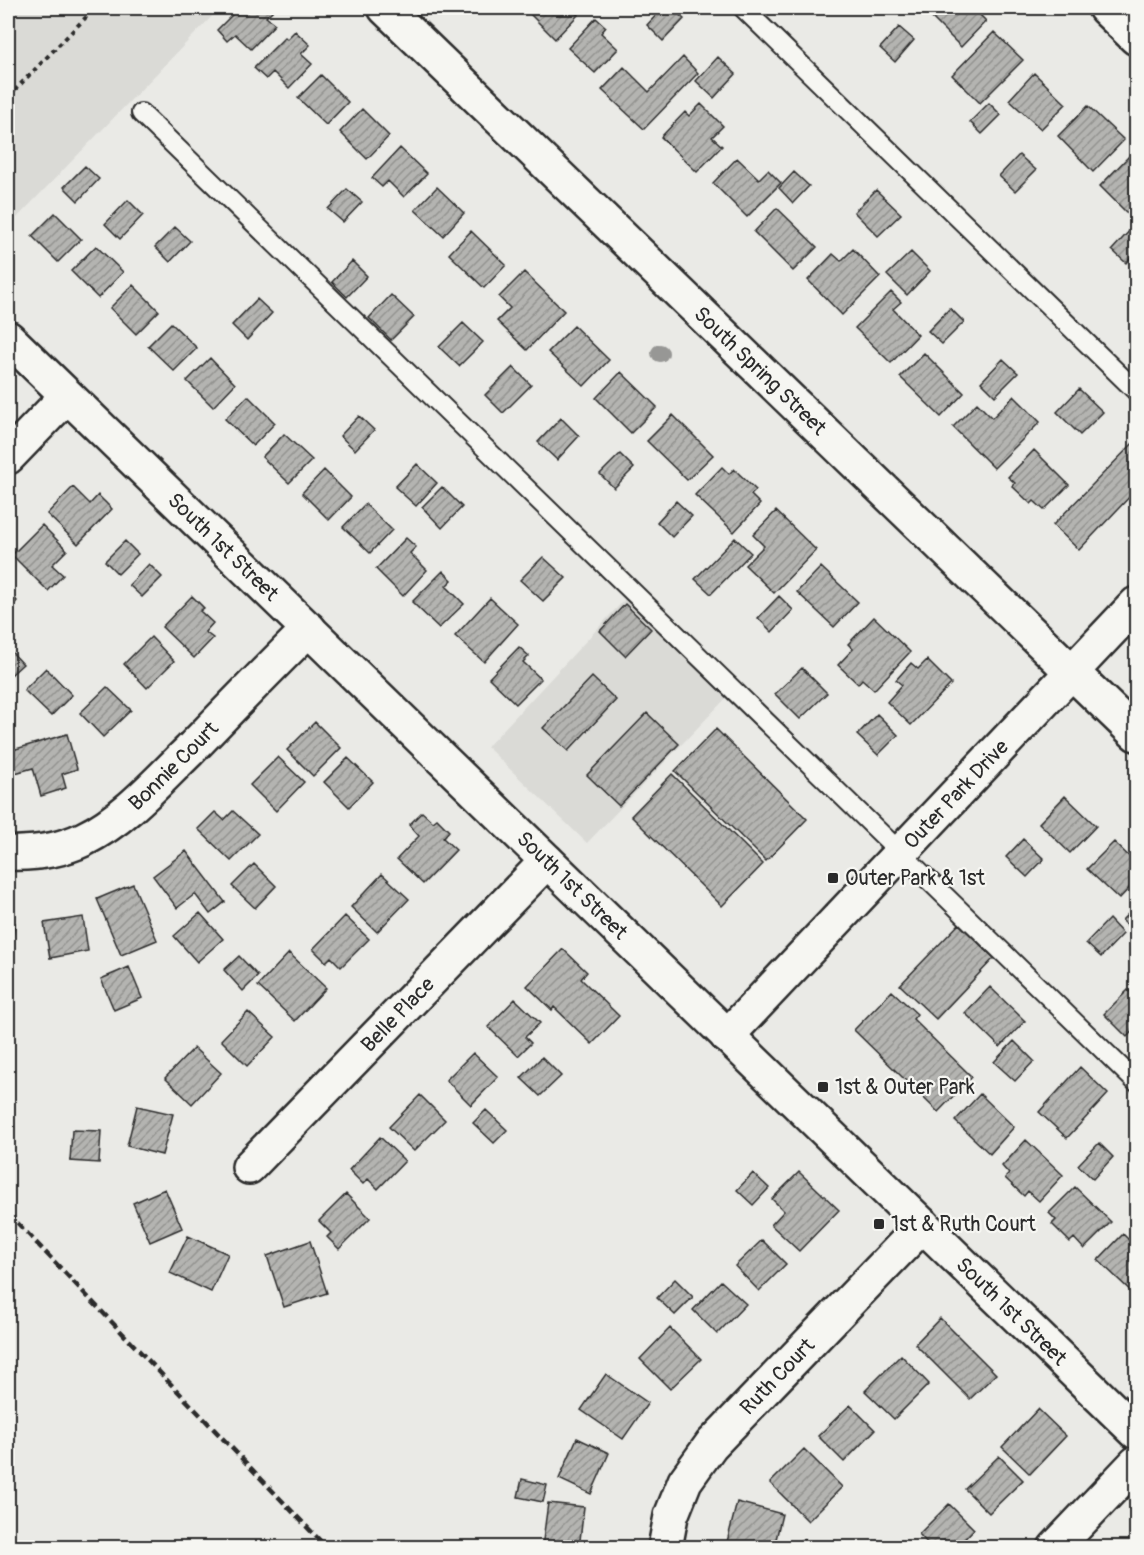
<svg xmlns="http://www.w3.org/2000/svg" width="1144" height="1555" viewBox="0 0 1144 1555" font-family="Pangolin,sans-serif">
	<style>
		.built { fill: #dadad6 }
		.building { fill: url(#building-hatch); stroke: #2b2b2b; stroke-width: 1.5 }
		.lines { fill: none; stroke-linecap: round; stroke-linejoin: round }
		.lane-casing { stroke: #2b2b2b; stroke-width: 22 }
		.street-casing { stroke: #2b2b2b; stroke-width: 38 }
		.secondary-casing { stroke: #2b2b2b; stroke-width: 38 }
		.path { stroke: #2b2b2b; stroke-width: 4; stroke-dasharray: 4.5 4.5; stroke-linecap: butt }
		.lane { stroke: #f6f6f2; stroke-width: 18 }
		.street { stroke: #f6f6f2; stroke-width: 33 }
		.secondary { stroke: #f6f6f2; stroke-width: 33 }
		.rail { stroke: #2b2b2b; stroke-width: 4.5; stroke-dasharray: 9 4.5; stroke-linecap: butt }
		.tree { fill: #979795 }
		.poi-dot { fill: #2b2b2b; stroke: #f6f6f2; stroke-width: 2 }
		.labels { text-anchor: middle; stroke-width: 4.5; stroke-linejoin: round; paint-order: stroke }
		.street-label { font-size: 21px; fill: #2b2b2b; stroke: #f6f6f2 }
		.poi-label { font-size: 21px; fill: #2b2b2b; stroke: #f6f6f2; text-anchor: start }
	</style>
	<defs>
		<pattern id="building-hatch" width="6" height="6" patternUnits="userSpaceOnUse" patternTransform="scale(1.5)"><rect width="6" height="6" fill="#b4b4b1"/><path d="M-1 1l2-2M0 6l6-6M5 7l2-2" fill="none" stroke="#939390"/></pattern>
	</defs>
	<rect width="100%" height="100%" fill="#eaeae6"/>
	<filter id="ink" filterUnits="userSpaceOnUse"><feTurbulence type="fractalNoise" baseFrequency=".0167" numOctaves="2"/><feDisplacementMap in="SourceGraphic" scale="12" xChannelSelector="R" yChannelSelector="G"/><feConvolveMatrix kernelMatrix="1 2 1 2 8 2 1 2 1" color-interpolation-filters="sRGB"/></filter>
	<g filter="url(#ink)">
		<path class="built" d="M8,8h212l-212,219z
			M627,597l102,98 -142,148 -100,-96z"/>
		<path class="building" d="M239,8h31l3,2 -7,7 9,7 -24,25 -16,-15 -8,7 -10,-11z
			M532,8h39l7,7 -23,24 -27,-27z
			M663,8h8l13,11 -21,22 -16,-16z
			M937,8h36l13,13 -25,26 -32,-32z
			M596,18l10,9 -5,6 17,16 -23,24 -27,-25z
			M899,27l15,13 -19,22 -15,-14z
			M295,31l15,14 -9,9 11,10 -23,24 -16,-16 -7,7 -12,-11 31,-31 2,2z
			M994,32l29,28 -43,43 -28,-28z
			M683,57l15,16 -54,56 -42,-39 22,-23 25,25z
			M718,57l18,17 -22,24 -18,-17z
			M1034,73l32,31 -25,25 -32,-29z
			M321,75l27,27 -22,23 -28,-27z
			M989,103l12,12 -19,19 -12,-12z
			M701,104l22,22 -11,11 10,9 -25,26 -36,-35 24,-25 4,4z
			M1088,106l36,34 -31,32 -35,-36z
			M362,109l27,27 -22,23 -27,-27z
			M400,148l27,26 -23,23 -16,-16 -6,6 -10,-9z
			M1019,155l17,15 -21,21 -16,-15z
			M1130,155l6,6 -1,60 -35,-35z
			M737,158l22,21 9,-9 13,13 -34,34 -34,-34z
			M85,166l14,13 -21,22 -14,-14z
			M794,172l15,14 -16,17 -14,-15z
			M437,187l27,26 -21,23 -28,-26z
			M347,189l15,13 -19,20 -15,-13z
			M876,190l25,24 -23,22 -24,-24z
			M128,200l15,15 -23,24 -15,-15z
			M777,208l40,39 -24,24 -39,-39z
			M55,213l26,26 -23,23 -26,-26z
			M175,227l15,14 -20,21 -15,-15z
			M1132,228l4,4v20l-10,11 -14,-13z
			M471,231l35,34 -22,23 -35,-34z
			M96,246l27,26 -25,26 -27,-27z
			M853,249l27,28 -38,38 -34,-35 25,-26 8,7z
			M911,252l19,19 -23,24 -20,-20z
			M352,261l15,15 -20,21 -15,-15z
			M524,272l40,39 -37,39 -30,-29 13,-13 -11,-11z
			M133,285l26,26 -23,23 -26,-26z
			M891,292l10,10 -8,7 25,26 -27,28 -36,-35z
			M391,295l23,22 -23,23 -22,-22z
			M257,299l15,14 -25,27 -15,-15z
			M950,308l14,14 -22,22 -14,-13z
			M171,323l26,25 -23,23 -26,-25z
			M463,323l20,19 -24,24 -20,-19z
			M574,326l35,34 -25,26 -36,-34z
			M924,353l40,40 -23,24 -41,-40z
			M210,358l25,26 -22,23 -26,-26z
			M1003,359l15,14 -23,23 -14,-14z
			M513,367l18,18 -28,28 -18,-18z
			M621,372l36,35 -26,26 -35,-35z
			M1079,389l24,23 -23,23 -23,-23z
			M248,396l27,27 -22,23 -28,-27z
			M1014,396l26,26 -46,46 -41,-41 24,-24 15,15z
			M673,415l40,40 -26,25 -40,-39z
			M359,416l15,14 -19,20 -15,-14z
			M561,418l18,18 -22,24 -19,-18z
			M284,434l28,26 -23,23 -27,-26z
			M1136,440v50l-57,60 -26,-25z
			M1034,450l35,35 -25,25 -10,-9 -3,3 -19,-18 3,-3 -7,-6z
			M620,454l14,14 -20,20 -14,-14z
			M417,464l20,19 -21,23 -21,-19z
			M722,467l7,7 5,-5 22,21 -5,5 9,9 -26,28 -39,-37z
			M324,470l27,27 -22,23 -27,-27z
			M73,487l17,17 8,-9 14,14 -34,35 -31,-30z
			M442,487l20,20 -20,21 -20,-21z
			M676,501l16,15 -20,21 -15,-15z
			M365,504l27,26 -22,23 -27,-26z
			M776,511l40,39 -42,43 -29,-28 19,-19 -11,-11z
			M42,525l25,25 -15,15 11,10 -15,16 -36,-36z
			M406,538l10,9 -6,6 17,17 -24,26 -27,-27z
			M735,538l16,15 -40,41 -16,-15z
			M125,541l13,13 -20,20 -13,-13z
			M543,557l23,21 -23,23 -23,-21z
			M149,564l13,13 -20,20 -13,-12z
			M821,567l37,35 -24,25 -37,-35z
			M443,571l9,9 -6,6 18,18 -25,24 -27,-26z
			M8,591l9,10 -9,10z
			M192,596l12,12 -4,3 13,12 -8,9 8,6 -19,20 -32,-31z
			M779,596l14,14 -21,22 -14,-14z
			M490,598l28,26 -34,38 -29,-26z
			M625,604l26,25 -26,27 -25,-25z
			M874,617l36,35 -36,38 -12,-11 -4,5 -20,-19 15,-16 -5,-5z
			M151,637l23,24 -27,27 -23,-24z
			M519,647l10,9 -6,6 18,17 -25,25 -27,-26z
			M8,648l15,16 -12,11 -3,-4z
			M927,660l24,24 -40,41 -24,-23 15,-17 -6,-5 15,-17 7,6z
			M46,668l26,27 -21,21 -27,-26z
			M802,668l25,25 -27,26 -25,-25z
			M592,677l24,23 -48,51 -25,-23z
			M107,687l24,23 -28,27 -23,-24z
			M647,713l32,31 -60,62 -32,-31z
			M877,714l21,21 -20,20 -21,-20z
			M315,722l26,26 -28,28 -26,-26z
			M716,729l91,90 -41,42 -91,-90z
			M67,734l10,35 -15,5 4,14 -25,8 -8,-28 -18,5 -6,-22z
			M278,757l26,25 -28,29 -26,-26z
			M348,758l25,24 -24,25 -25,-25z
			M672,774l91,90 -41,42 -91,-90z
			M1065,796l31,30 -26,27 -31,-30z
			M233,811l25,23 -27,27 -33,-32 17,-17 9,8z
			M422,812l11,10 4,-3 12,12 -6,7 13,12 -33,34 -26,-25 22,-23 -10,-11z
			M1023,839l21,20 -17,18 -21,-20z
			M1114,842l22,21v18l-17,18 -32,-30z
			M186,851l39,51 -15,12 -15,-20 -18,14 -24,-32z
			M254,864l22,22 -21,22 -23,-22z
			M382,874l27,25 -32,33 -26,-25z
			M133,884l24,56 -36,15 -24,-56z
			M1136,906v28l-14,-14z
			M200,913l23,26 -26,23 -23,-26z
			M345,916l24,23 -28,28 -10,-10 -5,5 -13,-13z
			M83,917l5,34 -38,7 -6,-35z
			M1109,919l14,15 -22,23 -15,-14z
			M8,922l7,1 -5,35 -2,-1z
			M959,924l35,34 -58,61 -36,-34z
			M563,949l24,23 -6,7 38,37 -27,28 -38,-37 -2,3 -25,-24z
			M289,953l37,35 -31,33 -37,-35z
			M239,956l19,20 -15,15 -19,-21z
			M129,967l13,31 -28,12 -13,-31z
			M990,987l35,34 -25,26 -35,-34z
			M1128,990l8,7v30l-9,10 -23,-23z
			M892,991l25,23 -4,5 59,58 -34,35 -84,-82z
			M515,999l25,24 -15,14 6,6 -13,13 -30,-29z
			M248,1012l27,25 -28,29 -26,-26z
			M1014,1041l20,20 -19,20 -21,-19z
			M194,1048l27,25 -29,31 -27,-26z
			M473,1053l25,24 -27,28 -25,-25z
			M542,1057l19,19 -21,20 -19,-18z
			M1080,1067l28,27 -41,44 -28,-26z
			M980,1094l34,33 -24,27 -35,-33z
			M420,1095l25,25 -31,31 -25,-24z
			M137,1106l36,8 -11,41 -35,-9z
			M486,1110l21,20 -13,13 -21,-20z
			M72,1130l29,1 -2,32 -29,-2z
			M380,1137l25,24 -27,28 -10,-10 -5,5 -14,-14z
			M1026,1140l37,35 -24,26 -11,-10 -4,5 -19,-18 4,-4 -7,-8z
			M1099,1143l14,14 -20,22 -15,-14z
			M799,1172l40,38 -40,41 -28,-26 13,-14 -12,-12z
			M753,1173l16,15 -16,17 -16,-15z
			M1075,1187l36,35 -27,27 -10,-11 -4,4 -18,-18 4,-4 -7,-7z
			M165,1189l17,39 -32,14 -17,-39z
			M346,1194l24,24 -31,31 -12,-12 4,-4 -12,-12z
			M1123,1234l13,13v44l-2,3 -36,-34z
			M188,1236l40,18 -17,38 -41,-19z
			M762,1240l24,24 -27,27 -24,-25z
			M310,1241l17,52 -43,14 -17,-51z
			M675,1279l18,18 -18,18 -18,-17z
			M721,1281l25,23 -29,30 -24,-24z
			M940,1318l56,56 -26,25 -55,-55z
			M670,1328l31,31 -31,30 -30,-30z
			M901,1355l28,29 -35,35 -29,-28z
			M606,1374l42,29 -25,36 -42,-29z
			M850,1405l25,25 -31,32 -26,-26z
			M1038,1409l28,27 -36,38 -28,-27z
			M577,1438l32,15 -18,41 -32,-15z
			M804,1449l38,38 -34,34 -38,-38z
			M999,1456l24,24 -34,33 -24,-24z
			M522,1479l25,6 -4,17 -25,-5z
			M737,1502l45,12 -8,34h-24l-23,-6z
			M548,1503l36,4 -5,41h-37z
			M949,1504l25,25 -18,19h-16l-4,-4 -4,4 -13,-14z
			M805,1540l2,8h-28v-1z"/>
		<g class="lines">
			<defs>
				<path id="lane" d="M743,8l393,383
					M141,113l995,969"/>
				<g id="street">
					<path id="s1" d="M385,8l751,726"/>
					<path d="M1105,8l31,30"/>
					<path id="s2" d="M8,338l1128,1094"/>
					<path d="M8,457l59,-61"/>
					<path id="s3" d="M8,853c25,1 53,-3 76,-14 41,-20 73,-57 105,-88 40,-41 79,-82 120,-122"/>
					<path id="s4" d="M249,1167l298,-306"/>
					<path id="s5" d="M665,1548l6,-32 14,-35 26,-36 212,-220"/>
					<path d="M1055,1548l81,-85"/>
				</g>
				<g id="secondary">
					<path id="s6" d="M727,1036l409,-432"/>
				</g>
			</defs>
			<use href="#lane" class="lane-casing"/>
			<use href="#street" class="street-casing"/>
			<use href="#secondary" class="secondary-casing"/>
			<path class="path" d="M8,97l87,-89"/>
			<use href="#lane" class="lane"/>
			<use href="#street" class="street"/>
			<use href="#secondary" class="secondary"/>
			<path class="rail" d="M8,1213l319,335"/>
		</g>
		<circle class="tree" cx="660" cy="353" r="9"/>
	</g>
	<g class="poi-dot">
		<rect x="827" y="872" width="12" height="12" rx="3"/>
		<rect x="817" y="1081" width="12" height="12" rx="3"/>
		<rect x="873" y="1218" width="12" height="12" rx="3"/>
	</g>
	<g class="labels">
		<g class="street-label">
			<text dy="7" stroke="none"><textPath href="#s1" startOffset="522">South Spring Street</textPath></text>
			<text dy="7" stroke="none"><textPath href="#s2" startOffset="300">South 1st Street</textPath></text>
			<text dy="7" stroke="none"><textPath href="#s3" startOffset="194">Bonnie Court</textPath></text>
			<text dy="7" stroke="none"><textPath href="#s6" startOffset="333">Outer Park Drive</textPath></text>
			<text dy="7" stroke="none"><textPath href="#s2" startOffset="786">South 1st Street</textPath></text>
			<text dy="7" stroke="none"><textPath href="#s4" startOffset="213">Belle Place</textPath></text>
			<text dy="7" stroke="none"><textPath href="#s2" startOffset="1398">South 1st Street</textPath></text>
			<text dy="7" stroke="none"><textPath href="#s5" startOffset="210">Ruth Court</textPath></text>
		</g>
		<g class="poi-label">
			<text x="845" y="885">Outer Park &amp; 1st</text>
			<text x="835" y="1094">1st &amp; Outer Park</text>
			<text x="891" y="1231">1st &amp; Ruth Court</text>
		</g>
	</g>
	<rect width="1144" height="1555" fill="none" stroke="#f6f6f2" stroke-width="30"/>
	<rect x="15" y="15" width="1114" height="1525" fill="none" stroke="#2b2b2b" stroke-width="2" filter="url(#ink)"/>
</svg>
